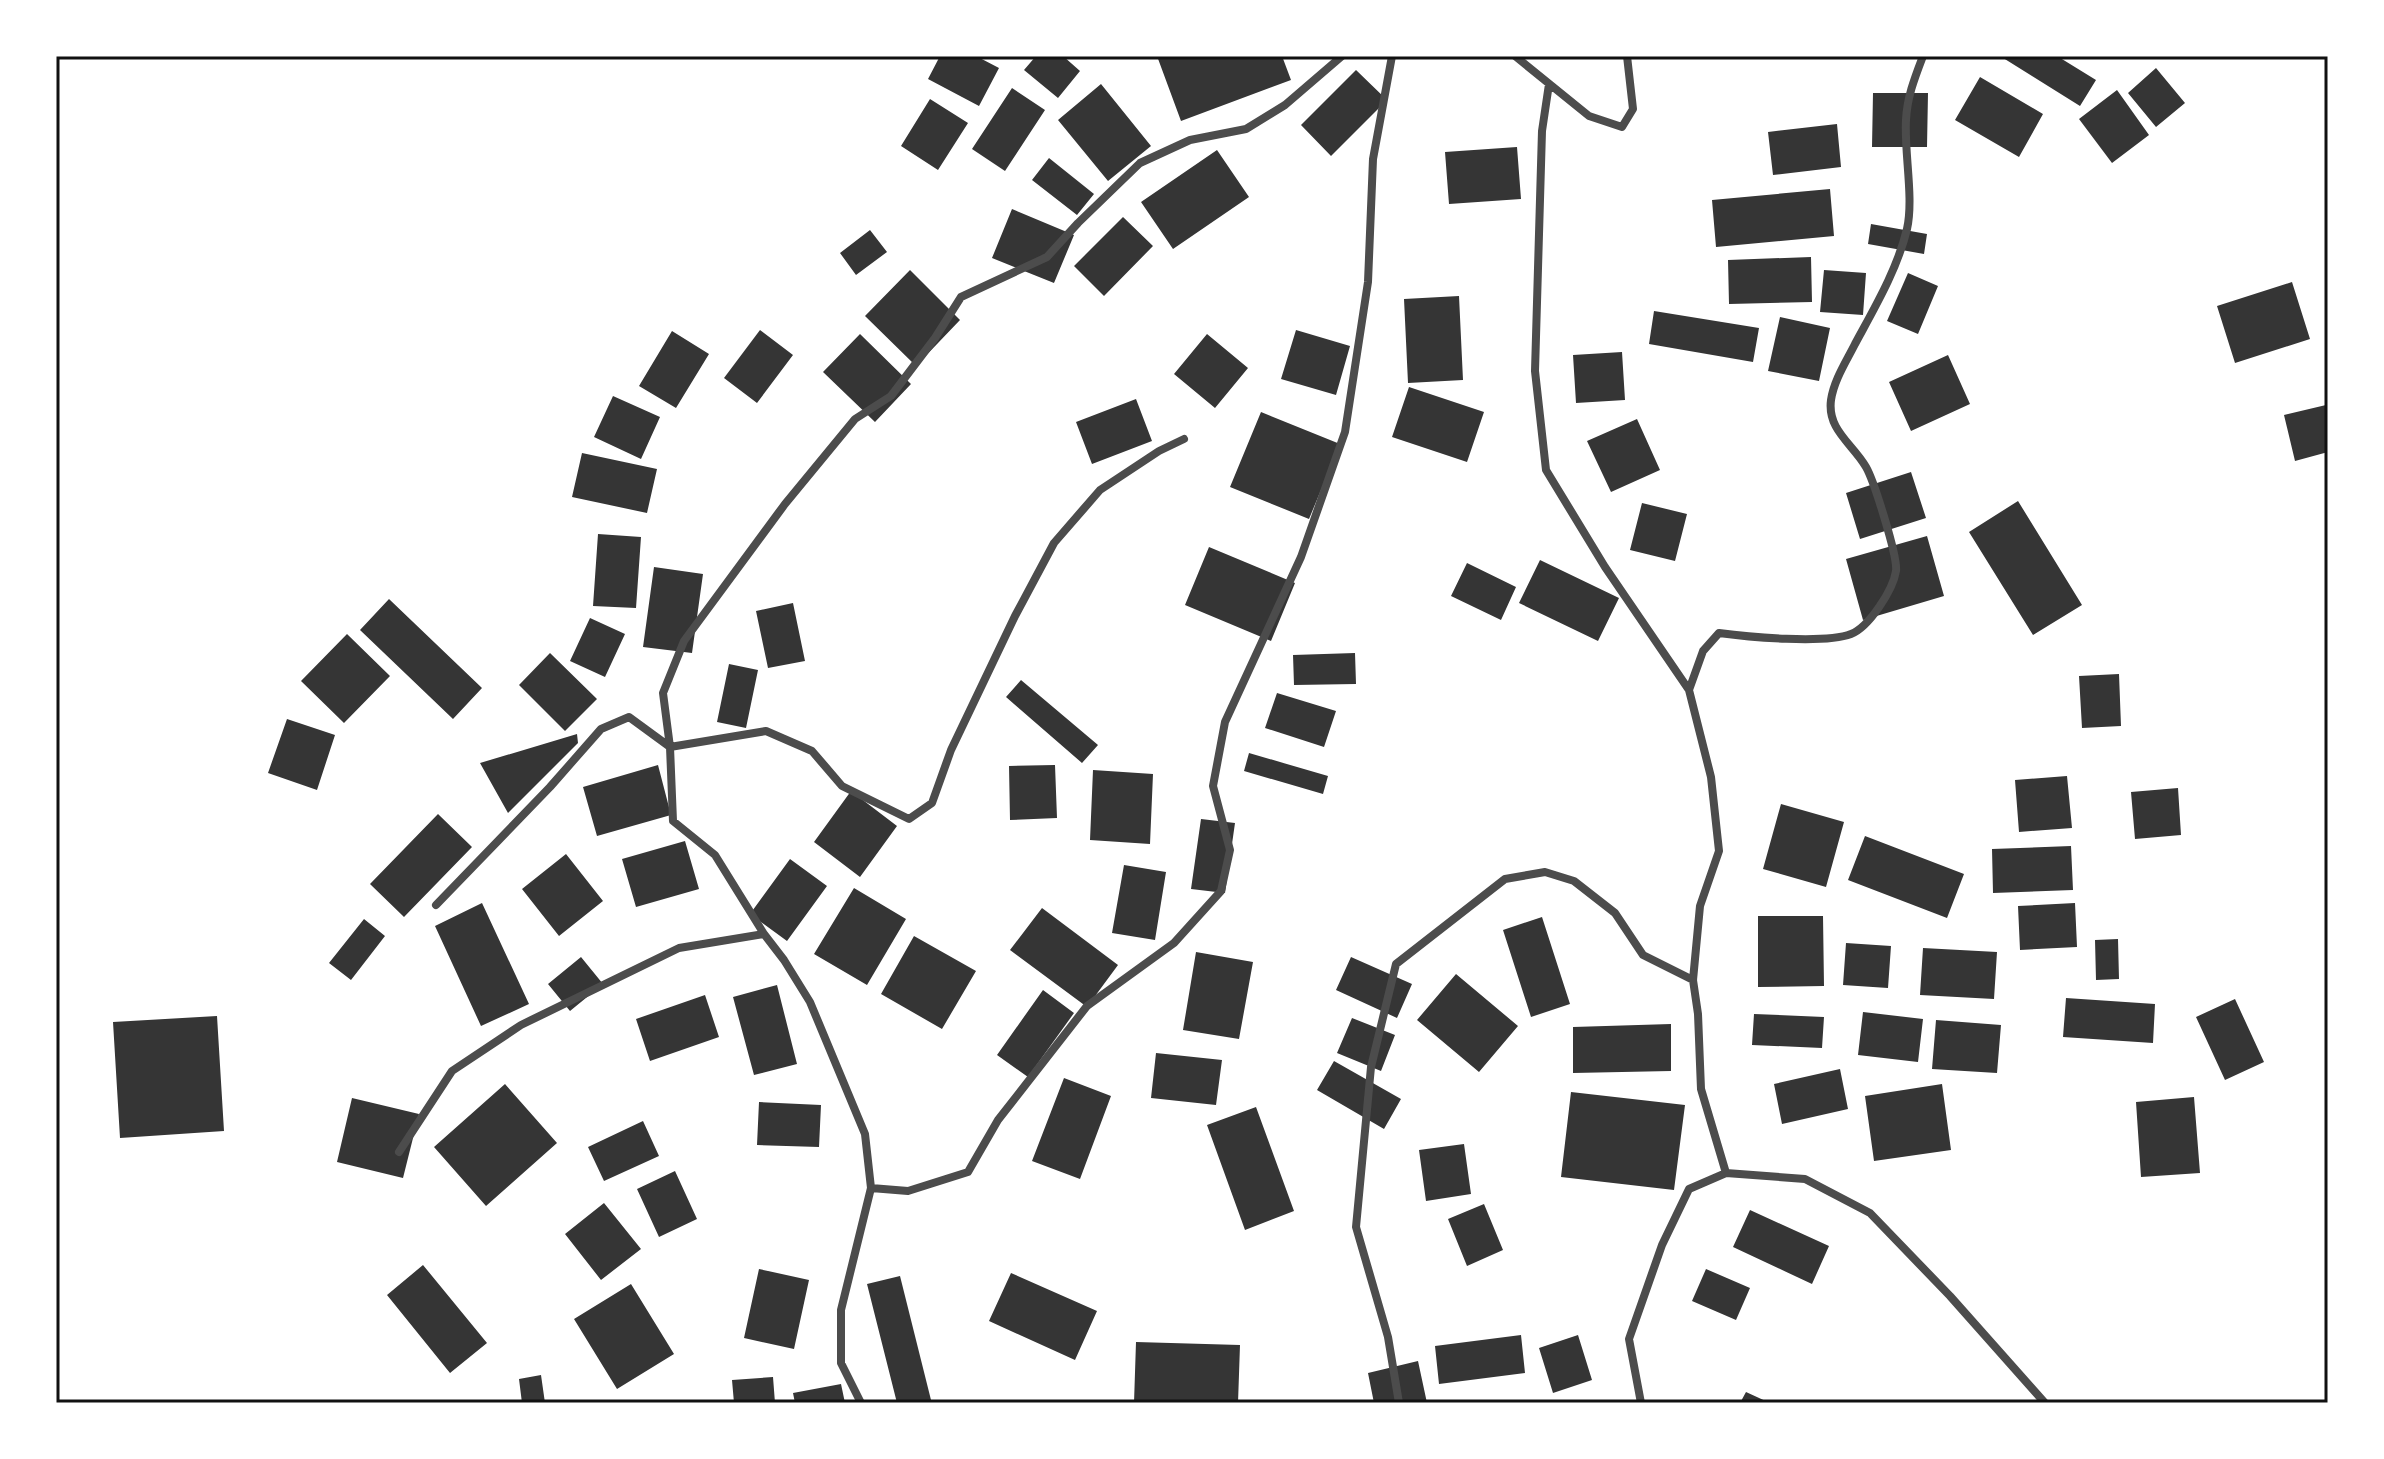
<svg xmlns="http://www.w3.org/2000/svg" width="2384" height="1459" viewBox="0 0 2384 1459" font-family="'Golos Text',sans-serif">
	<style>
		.building { fill: #353535 }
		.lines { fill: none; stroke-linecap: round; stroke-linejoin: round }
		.minor { stroke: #4c4c4c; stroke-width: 8 }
		.neatline { fill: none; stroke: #111; stroke-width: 3 }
	</style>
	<rect width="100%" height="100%" fill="#fff"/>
	<path class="building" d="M940,56h36l23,12 -20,38 -51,-27z
		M1036,56h27l17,15 -22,27 -34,-28z
		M1157,56h125l9,24 -110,41z
		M2000,56h57l39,24 -16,26z
		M2156,68l29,35 -29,24 -28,-34z
		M1356,70l31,30 -56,56 -30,-31z
		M1980,77l63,37 -24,43 -64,-37z
		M1101,84l50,62 -43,35 -50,-61z
		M1012,88l33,22 -40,61 -33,-22z
		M2117,90l32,45 -37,28 -33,-44z
		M1873,93h55l-1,54h-55z
		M930,99l38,24 -30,47 -37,-24z
		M1837,124l4,43 -68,8 -5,-43z
		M1517,147l4,52 -72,5 -4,-52z
		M1217,150l32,47 -76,52 -32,-47z
		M1049,158l45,36 -17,21 -45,-35z
		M1830,189l4,47 -118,11 -4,-47z
		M1012,209l62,26 -20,48 -62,-25z
		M1123,217l30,29 -49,50 -30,-30z
		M1871,224l56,10 -3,20 -56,-10z
		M870,230l17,22 -31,23 -16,-22z
		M1811,257l1,45 -83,2 -1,-44z
		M910,270l50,50 -44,46 -51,-50z
		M1824,270l42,3 -3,42 -43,-3z
		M1908,273l30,13 -20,48 -31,-13z
		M2292,282l18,57 -75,24 -18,-57z
		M1459,296l4,84 -55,3 -4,-84z
		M1654,311l105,17 -6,34 -104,-18z
		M1780,317l50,11 -11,53 -51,-10z
		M760,330l33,25 -36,48 -33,-25z
		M1296,330l54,16 -14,49 -55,-16z
		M672,331l37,23 -33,54 -37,-22z
		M860,334l51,50 -36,38 -52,-50z
		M1207,334l41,34 -33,40 -41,-34z
		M1622,352l3,48 -49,3 -3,-48z
		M1948,355l22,49 -59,27 -22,-49z
		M1409,387l75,25 -17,50 -75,-25z
		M613,396l47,21 -19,42 -47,-22z
		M1136,399l16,42 -60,23 -16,-42z
		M2326,405l2,47 -33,9 -11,-46z
		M1261,412l79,32 -31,75 -79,-32z
		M1637,419l23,51 -49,22 -24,-51z
		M582,453l75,16 -10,44 -75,-16z
		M1911,472l15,46 -66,21 -14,-46z
		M2018,501l64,104 -49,30 -64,-103z
		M1642,503l45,11 -12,47 -45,-11z
		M598,534l43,3 -5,71 -43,-2z
		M1927,536l17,60 -81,24 -17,-61z
		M1209,547l86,36 -24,58 -86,-36z
		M1540,560l79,38 -21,43 -79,-38z
		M1467,563l49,24 -15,33 -50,-24z
		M654,567l49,7 -11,79 -49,-6z
		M389,599l93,89 -29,31 -93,-89z
		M793,603l12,58 -37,7 -12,-57z
		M590,618l35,16 -20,43 -35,-16z
		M347,634l43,42 -46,47 -43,-42z
		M550,653l47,46 -32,32 -46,-46z
		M1355,653l1,31 -62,1 -1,-30z
		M729,664l29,6 -12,58 -29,-6z
		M2119,674l2,52 -39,2 -3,-52z
		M1021,680l77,65 -16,18 -76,-66z
		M1277,693l59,18 -12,36 -59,-19z
		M287,719l48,16 -18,55 -49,-17z
		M577,734l1,9 -70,70 -28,-50z
		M1249,753l79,23 -5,18 -79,-23z
		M658,765l13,50 -74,21 -14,-49z
		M1055,765l2,53 -47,2 -1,-54z
		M1093,770l60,4 -3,70 -60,-4z
		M2067,776l5,52 -53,4 -4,-52z
		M2178,788l3,47 -46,4 -4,-47z
		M851,791l46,35 -37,51 -46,-35z
		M1781,804l63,18 -18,65 -63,-18z
		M438,814l34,33 -68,70 -34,-33z
		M1201,819l34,4 -10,70 -34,-4z
		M1865,836l99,38 -17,44 -99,-38z
		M685,841l14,48 -63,18 -14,-48z
		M2071,846l2,44 -80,3 -1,-44z
		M566,854l37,47 -44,35 -37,-47z
		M790,859l37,27 -40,55 -37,-27z
		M1124,865l42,7 -11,68 -43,-7z
		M854,888l52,31 -39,66 -53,-31z
		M482,903l47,101 -48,22 -46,-100z
		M2075,903l2,44 -57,3 -2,-44z
		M1042,908l76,57 -31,42 -77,-57z
		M1758,916h65l1,70 -66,1z
		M1542,917l28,87 -39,13 -28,-87z
		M364,919l21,17 -34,44 -22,-17z
		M914,936l62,35 -34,58 -61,-35z
		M2118,939l1,40 -23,1 -1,-40z
		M1846,943l45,3 -3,42 -45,-3z
		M1923,948l74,4 -3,47 -74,-4z
		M1196,952l57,10 -14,77 -56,-9z
		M581,957l22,27 -33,27 -22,-27z
		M1351,957l61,27 -15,34 -61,-28z
		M1456,974l62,52 -39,46 -62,-52z
		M777,985l20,79 -43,11 -21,-78z
		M1043,990l31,23 -46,64 -31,-22z
		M705,995l14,42 -69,24 -14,-42z
		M2066,998l89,6 -2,39 -90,-6z
		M2235,999l29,63 -39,18 -29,-63z
		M1863,1012l60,7 -5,43 -60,-7z
		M1754,1014l70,3 -2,31 -70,-3z
		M217,1016l7,115 -104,7 -7,-116z
		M1352,1018l43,17 -14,36 -44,-18z
		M1936,1020l65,5 -4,48 -65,-4z
		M1671,1024v47l-98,2v-46z
		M1156,1053l66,7 -6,45 -65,-7z
		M1334,1061l67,38 -17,30 -67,-39z
		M1840,1069l8,40 -66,15 -8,-40z
		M1064,1078l47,18 -31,83 -48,-18z
		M505,1084l52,59 -71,63 -52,-59z
		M1942,1084l9,66 -77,11 -9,-65z
		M1571,1092l114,13 -11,85 -113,-13z
		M2194,1097l6,76 -59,4 -5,-75z
		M352,1098l67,16 -16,64 -66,-16z
		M759,1102l62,3 -2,42 -62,-2z
		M1256,1107l38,104 -49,19 -38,-105z
		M643,1121l16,35 -55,25 -16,-34z
		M1464,1144l7,50 -45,7 -7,-51z
		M675,1171l22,48 -38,18 -22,-48z
		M604,1203l37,46 -40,31 -36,-46z
		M1484,1204l19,46 -36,16 -19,-47z
		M1750,1210l79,36 -17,38 -79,-37z
		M423,1265l64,78 -37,30 -63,-78z
		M759,1269l50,11 -15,69 -50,-11z
		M1706,1269l44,19 -14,32 -44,-19z
		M1011,1273l86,38 -22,49 -86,-39z
		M900,1276l31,124 -11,3h-23l-30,-119z
		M631,1284l43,70 -57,35 -43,-70z
		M1521,1335l4,38 -86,11 -4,-38z
		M1578,1335l14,45 -39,13 -14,-45z
		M1136,1342l104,3 -2,58h-104z
		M1418,1361l9,42h-53l-6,-30z
		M541,1375l4,28h-23l-3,-24z
		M773,1377l2,26h-41l-2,-23z
		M841,1384l4,19h-50l-2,-10z
		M1746,1392l24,11h-30z"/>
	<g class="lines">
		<path class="minor" d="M1515,56l74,60 33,11 11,-18 -6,-53
			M1549,84l-7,47 -7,240 11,99 59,97 84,123 22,87 8,74 -19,55 -7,74 5,34 3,75 25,84
			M1184,439l-25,12 -59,39 -46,53 -39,73 -64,134 -19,53 -23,16 -67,-33 -30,-35 -46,-20 -96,16 -7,-54 21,-52 101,-137 70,-85 36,-23 44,-58 26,-41 86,-40 31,-34 62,-60 50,-23 56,-11 39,-24 57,-49
			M1689,690l14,-39 16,-18c29,4 106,11 132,1 18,-7 42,-44 45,-63 2,-14 -22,-90 -30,-104 -13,-23 -39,-37 -35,-67 3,-20 15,-38 24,-56 20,-37 42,-74 52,-115 7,-31 -3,-77 -1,-109 1,-23 9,-43 17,-64
			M436,905l114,-118 51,-58 28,-12 41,30 3,74 42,34 49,79
			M399,1152l53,-81 69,-46 158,-77 85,-14 20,26 26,42 55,132 6,54 -30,122v53l20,40
			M871,1188l37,3 60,-19 30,-52 89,-114 87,-63 47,-52 9,-41 -17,-64 12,-64 76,-165 44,-125 23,-150 5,-123 19,-103
			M1399,1403l-11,-66 -32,-110 15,-160 25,-103 109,-85 40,-7 29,9 41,32 28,42 50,25
			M1641,1403l-12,-64 33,-94 27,-56 37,-16 79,6 65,34 80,83 95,107"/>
	</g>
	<rect width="2384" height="1459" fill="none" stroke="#ffffff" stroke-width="116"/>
	<rect x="58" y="58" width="2268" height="1343" class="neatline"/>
</svg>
